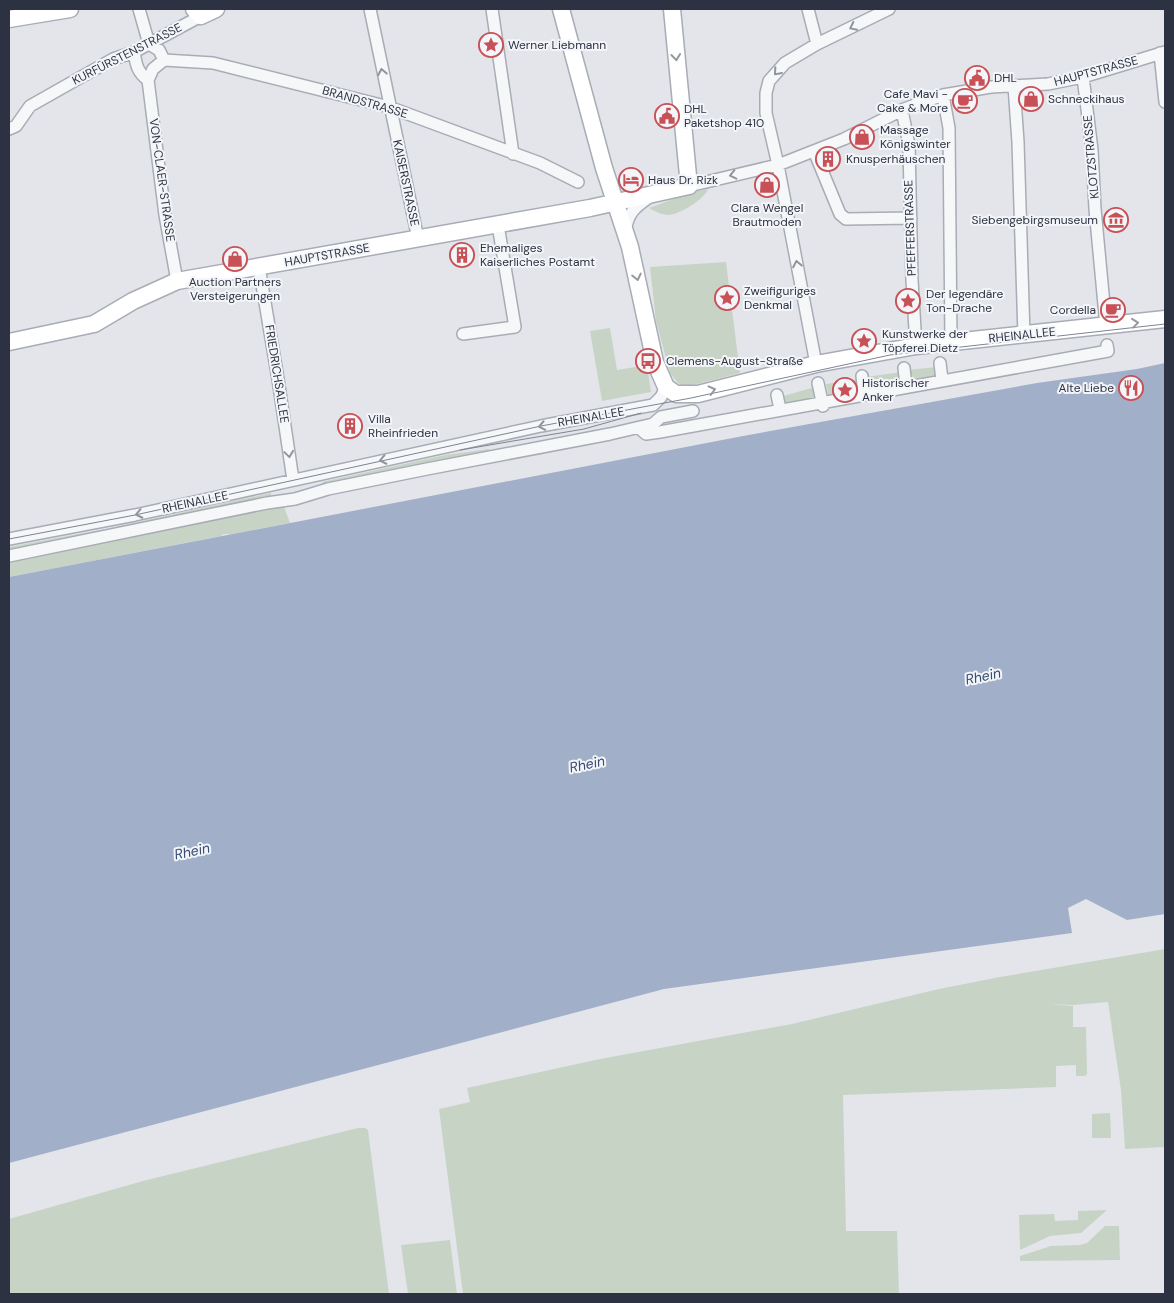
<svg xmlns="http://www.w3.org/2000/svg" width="1174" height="1303" viewBox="0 0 1174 1303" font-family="'DM Sans',sans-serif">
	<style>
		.green { fill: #c7d4c5 }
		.water { fill: #a1b0c8 }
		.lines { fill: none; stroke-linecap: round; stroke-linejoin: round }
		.street-casing { stroke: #a8acb5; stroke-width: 14 }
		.secondary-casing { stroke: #a8acb5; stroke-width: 19 }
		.street { stroke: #f6f7f9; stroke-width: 11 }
		.secondary { stroke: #fff; stroke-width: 16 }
		.tram { stroke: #7e8493; stroke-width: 1 }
		.oneway { stroke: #91949e }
		.oneway2 { stroke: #9698a0 }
		.labels { text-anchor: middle; stroke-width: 4; stroke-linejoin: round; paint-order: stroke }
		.poi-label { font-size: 12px; fill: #2c3242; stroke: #f3f5f8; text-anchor: start }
		.street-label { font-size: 12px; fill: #2c3242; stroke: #f3f5f8 }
		.water-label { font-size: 14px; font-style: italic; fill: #384d74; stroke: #f3f5f8 }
	</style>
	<rect width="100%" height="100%" fill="#e3e5eb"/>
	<path class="green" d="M708,189c-3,10 -29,26 -40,26 -7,0 -13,-4 -19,-7l41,-15z
		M726,262l14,111 -55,14 -7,-4 -8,-10 -14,-52 -6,-54z
		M610,328l7,42 30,-5 4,27 -49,9 -12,-70z
		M937,367l2,11 -30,6 -2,-14z
		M902,372l1,12 -36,7 -2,-14z
		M859,379l3,13 -33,6 -3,-14z
		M815,387l3,13 -36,6 -2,-9z
		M489,449v5l-161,32 -6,-4 123,-27z
		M271,493v5l-220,46 -11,-1 -31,7v-3l96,-18z
		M283,504l7,19 -58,11h-9l-2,2 -212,41v-15z
		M1165,949v198l-40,2 -4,-59 -13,-88 -35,3 -24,-1 24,2v21h13l1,47 -2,2h-9v-11l-20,1v21l-213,8 3,136h51l2,63h-436l-24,-185 31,-7 -3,-14 133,-29 192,-35 147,-35 61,-12z
		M1110,1113l1,25h-19v-24z
		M358,1128h7l3,2 21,164h-380v-75l134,-38z
		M1107,1210l-26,23 -31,3 -30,14 -1,-35 35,-1 1,7 23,-1v-9z
		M1105,1226h14l1,34 -100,1v-5l31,-10 29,-1 7,-2z
		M450,1240l7,54h-49l-7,-49z"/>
	<path class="water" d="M1165,363v551l-38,6 -41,-21 -18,9 4,25 -408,56 -655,174v-586l734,-141 294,-53 100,-14z"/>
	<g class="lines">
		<defs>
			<path id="street" d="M139,9l10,35 10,6 5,10 49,3 176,44 151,56 38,19
				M370,9l48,230
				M492,9l21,145
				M808,9l9,35
				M134,52c2,12 3,20 14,28l17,135 12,66
				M1160,53l5,49
				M1083,77l9,73 3,59 11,117
				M148,80l5,-11 11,-9
				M1014,86l4,56 6,194
				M943,95l6,33 2,215
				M902,110l7,35 3,135 4,66
				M9,129l7,-3 14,-20 83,-47 21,-7 67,-36
				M814,151l26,63 6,5 65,-1
				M689,186l89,-21 66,-26 60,-30 39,-14 48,-8 57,-3 35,-7 82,-25
				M625,230c4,-18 9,-22 23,-32
				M259,267l19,112 15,101
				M463,334l52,-7 -17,-102
				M940,363l2,17
				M816,364l-38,-199 -12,-52v-20l3,-12 16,-18 32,-19 72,-35
				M904,368l2,18
				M862,376l2,18
				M818,383l5,23
				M777,395l3,14
				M639,428l7,6 14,-2 448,-81 -1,-6
				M9,539l126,-24 406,-89 112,-21 8,-8 5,-10
				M9,556l258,-53 28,-4 33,-10 99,-20 183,-35 43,-10 8,-7 32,-6"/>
			<path id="secondary" d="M194,9l7,7 15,-7
				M561,9l43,159 26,79 25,115 11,25 10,7h22l118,-30 100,-18 249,-27
				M9,19l61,-10
				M9,342l85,-18 39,-23 44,-20 413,-73 99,-22 -17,-177"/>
		</defs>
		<use href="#street" class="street-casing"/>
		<use href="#secondary" class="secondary-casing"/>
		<use href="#street" class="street"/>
		<use href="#secondary" class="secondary"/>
		<path class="tram" d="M460,450l124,-21 57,-16
			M9,539l126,-24 406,-89 150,-28 199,-43 275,-31"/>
	</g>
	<defs><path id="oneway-chevron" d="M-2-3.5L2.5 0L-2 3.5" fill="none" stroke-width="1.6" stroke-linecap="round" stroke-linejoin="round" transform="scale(1.25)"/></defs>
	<g class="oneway">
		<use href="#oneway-chevron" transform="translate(853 27) rotate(154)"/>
		<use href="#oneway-chevron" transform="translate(382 72) rotate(-101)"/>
		<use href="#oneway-chevron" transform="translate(777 72) rotate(131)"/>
		<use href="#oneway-chevron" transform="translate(733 175) rotate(167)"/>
		<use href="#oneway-chevron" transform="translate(797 264) rotate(-101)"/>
		<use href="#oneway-chevron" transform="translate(542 426) rotate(169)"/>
		<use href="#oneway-chevron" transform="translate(289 454) rotate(82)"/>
		<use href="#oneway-chevron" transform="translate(383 460) rotate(168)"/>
		<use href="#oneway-chevron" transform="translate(139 514) rotate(168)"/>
	</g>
	<g class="oneway2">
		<use href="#oneway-chevron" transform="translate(676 57) rotate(84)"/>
		<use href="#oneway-chevron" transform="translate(637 277) rotate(77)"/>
		<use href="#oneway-chevron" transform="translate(1135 323) rotate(-7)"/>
		<use href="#oneway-chevron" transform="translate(712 390) rotate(-14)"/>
	</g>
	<defs>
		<symbol id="sight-ring" viewBox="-11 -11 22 22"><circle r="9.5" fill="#f3f5f8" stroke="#c75156" stroke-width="1.5"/><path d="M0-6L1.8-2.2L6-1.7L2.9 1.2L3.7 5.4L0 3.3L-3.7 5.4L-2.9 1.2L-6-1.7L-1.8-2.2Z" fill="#c75156"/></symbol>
		<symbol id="civic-ring" viewBox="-11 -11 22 22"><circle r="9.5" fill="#f3f5f8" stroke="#c75156" stroke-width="1.5"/><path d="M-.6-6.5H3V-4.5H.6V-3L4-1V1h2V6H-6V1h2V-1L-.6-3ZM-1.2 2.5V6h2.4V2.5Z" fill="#c75156"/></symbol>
		<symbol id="shop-ring" viewBox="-11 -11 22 22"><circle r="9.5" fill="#f3f5f8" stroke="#c75156" stroke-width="1.5"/><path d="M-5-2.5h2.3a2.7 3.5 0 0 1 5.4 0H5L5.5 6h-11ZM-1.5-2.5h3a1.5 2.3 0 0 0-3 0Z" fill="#c75156"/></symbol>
		<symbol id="cafe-ring" viewBox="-11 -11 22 22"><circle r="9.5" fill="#f3f5f8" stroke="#c75156" stroke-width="1.5"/><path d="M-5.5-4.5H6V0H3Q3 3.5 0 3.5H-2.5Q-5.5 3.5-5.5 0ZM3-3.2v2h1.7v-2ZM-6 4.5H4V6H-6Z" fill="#c75156"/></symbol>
		<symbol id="building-ring" viewBox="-11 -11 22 22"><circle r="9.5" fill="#f3f5f8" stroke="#c75156" stroke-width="1.5"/><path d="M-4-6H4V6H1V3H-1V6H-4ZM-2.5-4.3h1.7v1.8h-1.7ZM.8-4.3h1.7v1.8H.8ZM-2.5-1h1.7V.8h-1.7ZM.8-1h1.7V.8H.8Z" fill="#c75156"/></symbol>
		<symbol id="hotel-ring" viewBox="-11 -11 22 22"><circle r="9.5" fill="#f3f5f8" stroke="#c75156" stroke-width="1.5"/><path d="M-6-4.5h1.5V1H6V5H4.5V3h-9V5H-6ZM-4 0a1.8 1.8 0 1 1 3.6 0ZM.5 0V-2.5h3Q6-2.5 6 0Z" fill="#c75156"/></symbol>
		<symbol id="museum-ring" viewBox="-11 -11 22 22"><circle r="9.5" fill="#f3f5f8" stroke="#c75156" stroke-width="1.5"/><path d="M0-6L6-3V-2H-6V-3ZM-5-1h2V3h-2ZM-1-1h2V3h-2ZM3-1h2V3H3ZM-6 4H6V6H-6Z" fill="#c75156"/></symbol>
		<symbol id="bus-ring" viewBox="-11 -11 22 22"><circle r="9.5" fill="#f3f5f8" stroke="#c75156" stroke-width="1.5"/><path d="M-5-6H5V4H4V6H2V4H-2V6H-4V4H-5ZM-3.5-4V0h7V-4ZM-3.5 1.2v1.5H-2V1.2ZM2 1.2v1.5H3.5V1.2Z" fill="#c75156"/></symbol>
		<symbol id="restaurant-ring" viewBox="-11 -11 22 22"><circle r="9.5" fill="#f3f5f8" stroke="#c75156" stroke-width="1.5"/><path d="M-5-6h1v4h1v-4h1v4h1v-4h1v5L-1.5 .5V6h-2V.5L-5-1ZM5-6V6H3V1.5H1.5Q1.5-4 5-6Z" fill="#c75156"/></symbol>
	</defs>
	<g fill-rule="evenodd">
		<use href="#sight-ring" x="477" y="31" width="28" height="28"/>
		<use href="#civic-ring" x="963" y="64" width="28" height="28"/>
		<use href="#shop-ring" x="1017" y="85" width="28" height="28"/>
		<use href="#cafe-ring" x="951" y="87" width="28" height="28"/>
		<use href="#civic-ring" x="653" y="102" width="28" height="28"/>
		<use href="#shop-ring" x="848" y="123" width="28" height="28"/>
		<use href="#building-ring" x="814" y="145" width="28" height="28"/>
		<use href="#hotel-ring" x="617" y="166" width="28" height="28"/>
		<use href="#shop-ring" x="753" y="171" width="28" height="28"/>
		<use href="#museum-ring" x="1102" y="206" width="28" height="28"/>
		<use href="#building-ring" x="448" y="241" width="28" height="28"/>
		<use href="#shop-ring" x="221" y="245" width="28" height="28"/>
		<use href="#sight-ring" x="713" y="284" width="28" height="28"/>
		<use href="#sight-ring" x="894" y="287" width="28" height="28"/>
		<use href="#cafe-ring" x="1099" y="296" width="28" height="28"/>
		<use href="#sight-ring" x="850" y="327" width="28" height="28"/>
		<use href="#bus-ring" x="634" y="347" width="28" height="28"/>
		<use href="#restaurant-ring" x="1117" y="374" width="28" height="28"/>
		<use href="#sight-ring" x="831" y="376" width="28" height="28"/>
		<use href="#building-ring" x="336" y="412" width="28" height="28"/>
	</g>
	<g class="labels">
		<g class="poi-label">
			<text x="508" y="49">Werner Liebmann</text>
			<text x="994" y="82">DHL</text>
			<text x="948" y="98" text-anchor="end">Cafe Mavi -<tspan x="948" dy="14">Cake &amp; More</tspan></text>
			<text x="1048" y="103">Schneckihaus</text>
			<text x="684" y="113">DHL<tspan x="684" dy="14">Paketshop 410</tspan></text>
			<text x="880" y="134">Massage<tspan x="880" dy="14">Königswinter</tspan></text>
			<text x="846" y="163">Knusperhäuschen</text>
			<text x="648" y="184">Haus Dr. Rizk</text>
			<text x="767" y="212" text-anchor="middle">Clara Wengel<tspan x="767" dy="14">Brautmoden</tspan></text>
			<text x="1098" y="224" text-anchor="end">Siebengebirgsmuseum</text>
			<text x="480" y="252">Ehemaliges<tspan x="480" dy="14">Kaiserliches Postamt</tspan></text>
			<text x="235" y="286" text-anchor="middle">Auction Partners<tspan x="235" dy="14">Versteigerungen</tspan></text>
			<text x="744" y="295">Zweifiguriges<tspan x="744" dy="14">Denkmal</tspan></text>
			<text x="926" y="298">Der legendäre<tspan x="926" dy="14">Ton-Drache</tspan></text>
			<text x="1096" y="314" text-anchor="end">Cordella</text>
			<text x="882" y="338">Kunstwerke der<tspan x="882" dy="14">Töpferei Dietz</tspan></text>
			<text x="666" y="365">Clemens-August-Straße</text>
			<text x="862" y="387">Historischer<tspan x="862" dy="14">Anker</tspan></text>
			<text x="1114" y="392" text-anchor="end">Alte Liebe</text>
			<text x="368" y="423">Villa<tspan x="368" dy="14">Rheinfrieden</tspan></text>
		</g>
		<g class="street-label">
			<text transform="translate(127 54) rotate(-27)" y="4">KURFÜRSTENSTRASSE</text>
			<text transform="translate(1096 71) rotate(-15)" y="4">HAUPTSTRASSE</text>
			<text transform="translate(365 102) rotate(16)" y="4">BRANDSTRASSE</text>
			<text transform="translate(1091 157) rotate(-95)" y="4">KLOTZSTRASSE</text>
			<text transform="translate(162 180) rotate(82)" y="4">VON-CLAER-STRASSE</text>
			<text transform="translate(406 183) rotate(78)" y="4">KAISERSTRASSE</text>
			<text transform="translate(910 228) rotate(-92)" y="4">PFEFFERSTRASSE</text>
			<text transform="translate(327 255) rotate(-10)" y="4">HAUPTSTRASSE</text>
			<text transform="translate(1022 335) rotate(-6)" y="4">RHEINALLEE</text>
			<text transform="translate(277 374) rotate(81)" y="4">FRIEDRICHSALLEE</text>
			<text transform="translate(591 417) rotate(-10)" y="4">RHEINALLEE</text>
			<text transform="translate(195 502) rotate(-12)" y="4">RHEINALLEE</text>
		</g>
		<g class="water-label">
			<text transform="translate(983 676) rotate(-12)" y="5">Rhein</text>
			<text transform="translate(587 764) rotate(-12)" y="5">Rhein</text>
			<text transform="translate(192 851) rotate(-12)" y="5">Rhein</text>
		</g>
	</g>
	<rect width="1174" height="1303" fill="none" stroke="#2c3242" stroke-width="20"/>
</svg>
